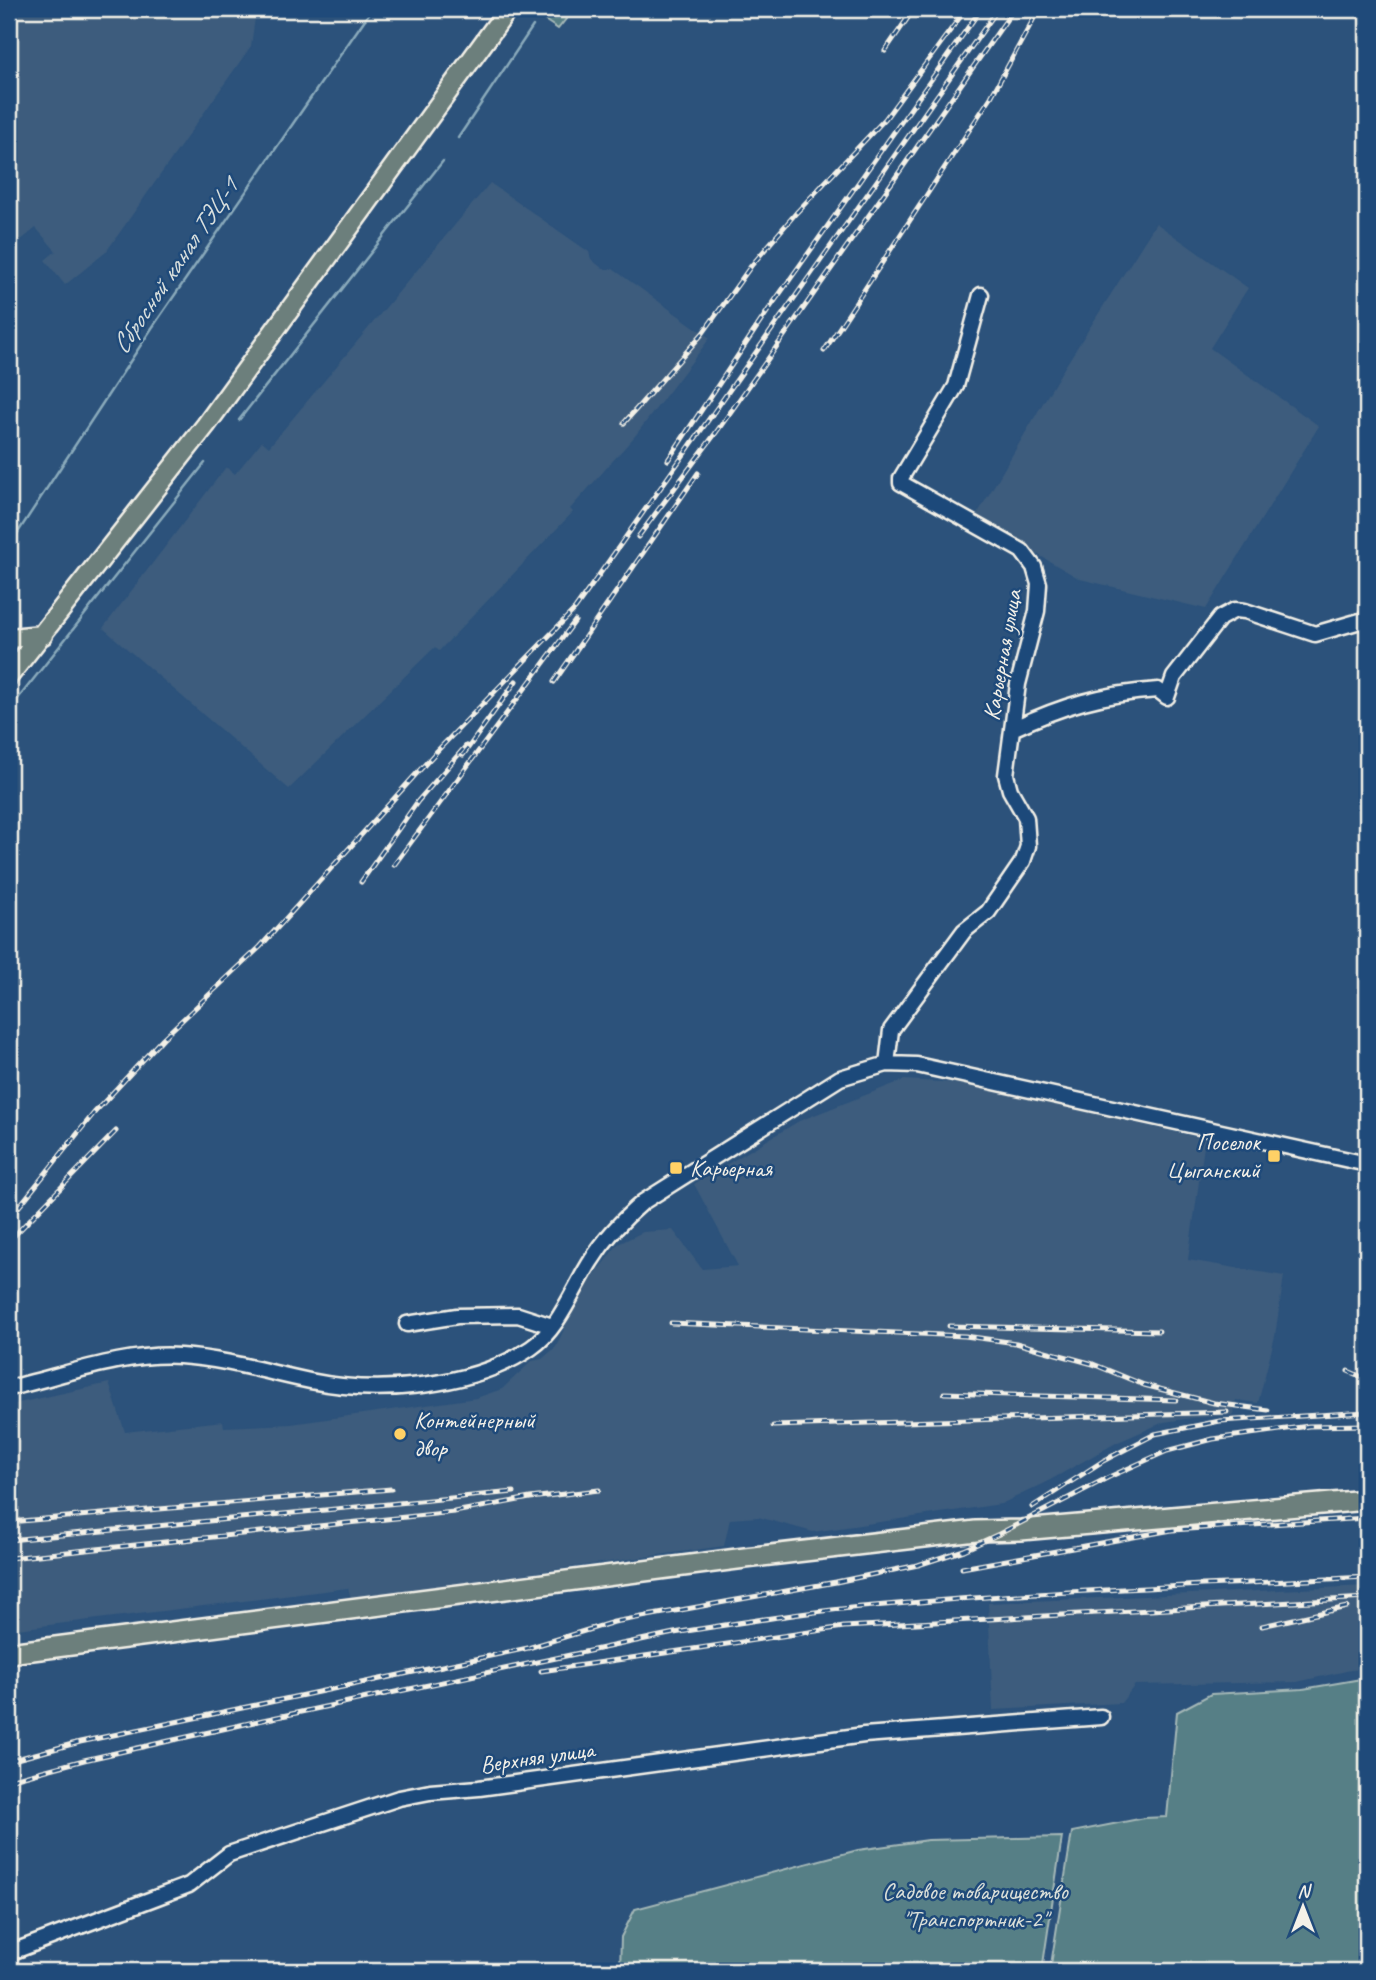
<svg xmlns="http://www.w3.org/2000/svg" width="1376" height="1980" viewBox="0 0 1376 1980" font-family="Caveat,sans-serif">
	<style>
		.built { fill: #3c5c7d }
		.green { fill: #567f86; stroke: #a5b8b7; stroke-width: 2 }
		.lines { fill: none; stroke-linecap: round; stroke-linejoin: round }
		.stream { stroke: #8aaabb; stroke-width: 2.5 }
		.minor-casing { stroke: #f4f1e8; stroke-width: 19 }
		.major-casing { stroke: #f4f1e8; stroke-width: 23 }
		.highway-casing { stroke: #f4f1e8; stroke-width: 24 }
		.minor { stroke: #1f4a7a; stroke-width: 14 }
		.major { stroke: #6c7f7c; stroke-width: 18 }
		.highway { stroke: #6c7f7c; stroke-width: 19 }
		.rail-casing { stroke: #f4f1e8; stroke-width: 5 }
		.rail { stroke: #1f4a7a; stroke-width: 2.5; stroke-dasharray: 8; stroke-linecap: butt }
		.poi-dot { fill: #ffd166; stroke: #1f4a7a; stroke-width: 2.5 }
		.labels { text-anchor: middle; stroke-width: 5; stroke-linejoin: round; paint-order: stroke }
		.street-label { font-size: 24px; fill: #f4f1e8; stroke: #1f4a7a }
		.poi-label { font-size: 24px; fill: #f4f1e8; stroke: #1f4a7a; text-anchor: start }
		.park-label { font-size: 24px; fill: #dce0d9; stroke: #1f4a7a }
		.water-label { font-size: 26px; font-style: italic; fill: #d9dfdd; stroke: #1f4a7a }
	</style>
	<rect width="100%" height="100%" fill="#2c527b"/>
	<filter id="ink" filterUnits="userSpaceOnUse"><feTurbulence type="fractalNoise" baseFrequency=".0143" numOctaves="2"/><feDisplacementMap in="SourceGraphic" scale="14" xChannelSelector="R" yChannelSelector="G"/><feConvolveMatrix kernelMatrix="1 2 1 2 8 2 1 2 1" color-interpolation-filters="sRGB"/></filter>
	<g filter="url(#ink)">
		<path class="built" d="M9,9h241l5,9 -4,28 -145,206 -41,33 -20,-25 11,-9 -20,-23 -27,22z
			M490,183l99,69 2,7 12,10h10l97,69 -75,98 -65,73 3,3 -134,139 -4,-4 -146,142 -186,-161 123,-161 9,7 27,-33 7,6 4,-5z
			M1156,223l92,65 -38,60 109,78 -113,183 -126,-30 -105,-61 84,-142z
			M904,1080l56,3 245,56 -17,121 96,16 -9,60 -17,67 -22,-3 -3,15 -41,3 -28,4 -48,21 -73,41 -42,20 -188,28 -55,-15 -28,2 -6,27 -373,52 -3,-10 -339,42v-225l100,-22 16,49 98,-11 1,6 67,-3 185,-26 26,-9 30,-28 10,-2 14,-12 23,-52 39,-51 25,-12 30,-2 29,39 36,-3 -44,-82 105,-63z
			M1367,1586v83l-16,1 -54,12 -162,3 -14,18 -128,7 -5,-107z"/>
		<path class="green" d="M528,9h46l-16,20z
			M1367,1678v281l-2,12h-315l22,-139 72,-14 23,-1 10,-105 34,-18 92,-5z
			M1062,1837l-20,134h-422l1,-34 14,-28 223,-59 70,-10z"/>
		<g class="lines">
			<path class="stream" d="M458,138l75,-112
				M239,420l204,-259
				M9,546l143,-218 220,-319
				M9,710l196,-247"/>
			<defs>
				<path id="minor" d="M1012,729c52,-24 89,-35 146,-39l9,7 7,-20 46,-59 15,-8 10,1 70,23 52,-15
					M887,1064l4,-34 73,-99 24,-19 35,-51 5,-15 -2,-28 -16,-28 -4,-15 12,-91 19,-73 2,-27 -5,-17 -12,-16 -121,-68v-5l55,-92 25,-91
					M407,1324l50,-8 61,-1 34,11
					M9,1388c53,-12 116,-36 171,-32 45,3 87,16 130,25 68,14 162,7 221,-33 28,-19 42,-59 60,-87 14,-23 31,-41 52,-59l197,-124 47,-14 30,1 450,99
					M9,1953l180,-68 40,-31 170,-56 31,-6 49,-4 385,-53 237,-18"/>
				<path id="major" d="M9,638l34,-3
					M9,676l197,-251 302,-416"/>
				<path id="highway" d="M9,1653l736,-95 231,-27 45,-1 346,-30"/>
			</defs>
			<use href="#minor" class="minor-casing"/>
			<use href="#major" class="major-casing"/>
			<use href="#highway" class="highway-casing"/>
			<use href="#minor" class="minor"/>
			<use href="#major" class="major"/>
			<use href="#highway" class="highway"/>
			<defs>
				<path id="rail" d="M885,51l29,-42
					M824,351l167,-254 48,-88
					M624,423l79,-90 48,-67 45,-53 89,-94 81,-110
					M668,460l101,-151 212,-300
					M638,537l77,-103 299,-425
					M554,682l144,-209
					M463,755l53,-74
					M394,865l181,-244
					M361,882l57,-81 48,-55
					M9,1219l85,-106 69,-75 97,-91 177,-196 138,-142 423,-600
					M9,1241l107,-110
					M671,1323l294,13 51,7 77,21 51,21 70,18 54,7
					M949,1326l210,5
					M1348,1371l19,8
					M944,1393l232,7
					M773,1426l454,-14
					M1032,1507l71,-46 52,-27 65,-13 147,-9
					M9,1522l382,-33
					M9,1540l505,-48
					M9,1558l445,-46 76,-14 69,-8
					M962,1568l210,-38 195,-12
					M1262,1626l85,-19
					M541,1671l303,-44 523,-29
					M9,1761l71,-19 448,-94 86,-26 222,-40 82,-17 46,-15 35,-16 110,-57 58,-26 46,-12 96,-13 58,-1
					M9,1780l75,-20 179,-40 411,-87c66,-10 133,-22 200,-27 164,-15 329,-20 493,-29"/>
			</defs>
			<use href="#rail" class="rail-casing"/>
			<use href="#rail" class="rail"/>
		</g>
	</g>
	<g class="poi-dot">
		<rect x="1267" y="1149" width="14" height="14" rx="3.5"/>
		<rect x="669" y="1161" width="14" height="14" rx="3.5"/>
		<circle cx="400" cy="1434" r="7"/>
	</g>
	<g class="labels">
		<g class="street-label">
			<text transform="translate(1002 655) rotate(-80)" y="8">Карьерная улица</text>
			<text transform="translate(537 1757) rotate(-8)" y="8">Верхняя улица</text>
		</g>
		<g class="poi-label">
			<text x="1260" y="1150" text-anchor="end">Поселок<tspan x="1260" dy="28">Цыганский</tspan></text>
			<text x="690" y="1176">Карьерная</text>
			<text x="414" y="1428">Контейнерный<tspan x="414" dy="28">двор</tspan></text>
		</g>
		<g class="park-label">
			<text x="975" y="1899">Садовое товарищество<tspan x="975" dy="28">"Транспортник-2"</tspan></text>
		</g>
		<g class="water-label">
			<text transform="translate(174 266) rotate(-56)" y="9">Сбросной канал ТЭЦ-1</text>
		</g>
	</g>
	<rect width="1376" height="1980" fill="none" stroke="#1f4a7a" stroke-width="35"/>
	<rect x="18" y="18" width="1341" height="1945" fill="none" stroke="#f4f1e8" stroke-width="2.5" filter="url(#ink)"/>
	<g transform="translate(1303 1907)" stroke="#1f4a7a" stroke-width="5" paint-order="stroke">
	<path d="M0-5L12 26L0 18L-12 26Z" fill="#f4f1e8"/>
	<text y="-10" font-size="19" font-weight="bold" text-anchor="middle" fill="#f4f1e8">N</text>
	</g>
</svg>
